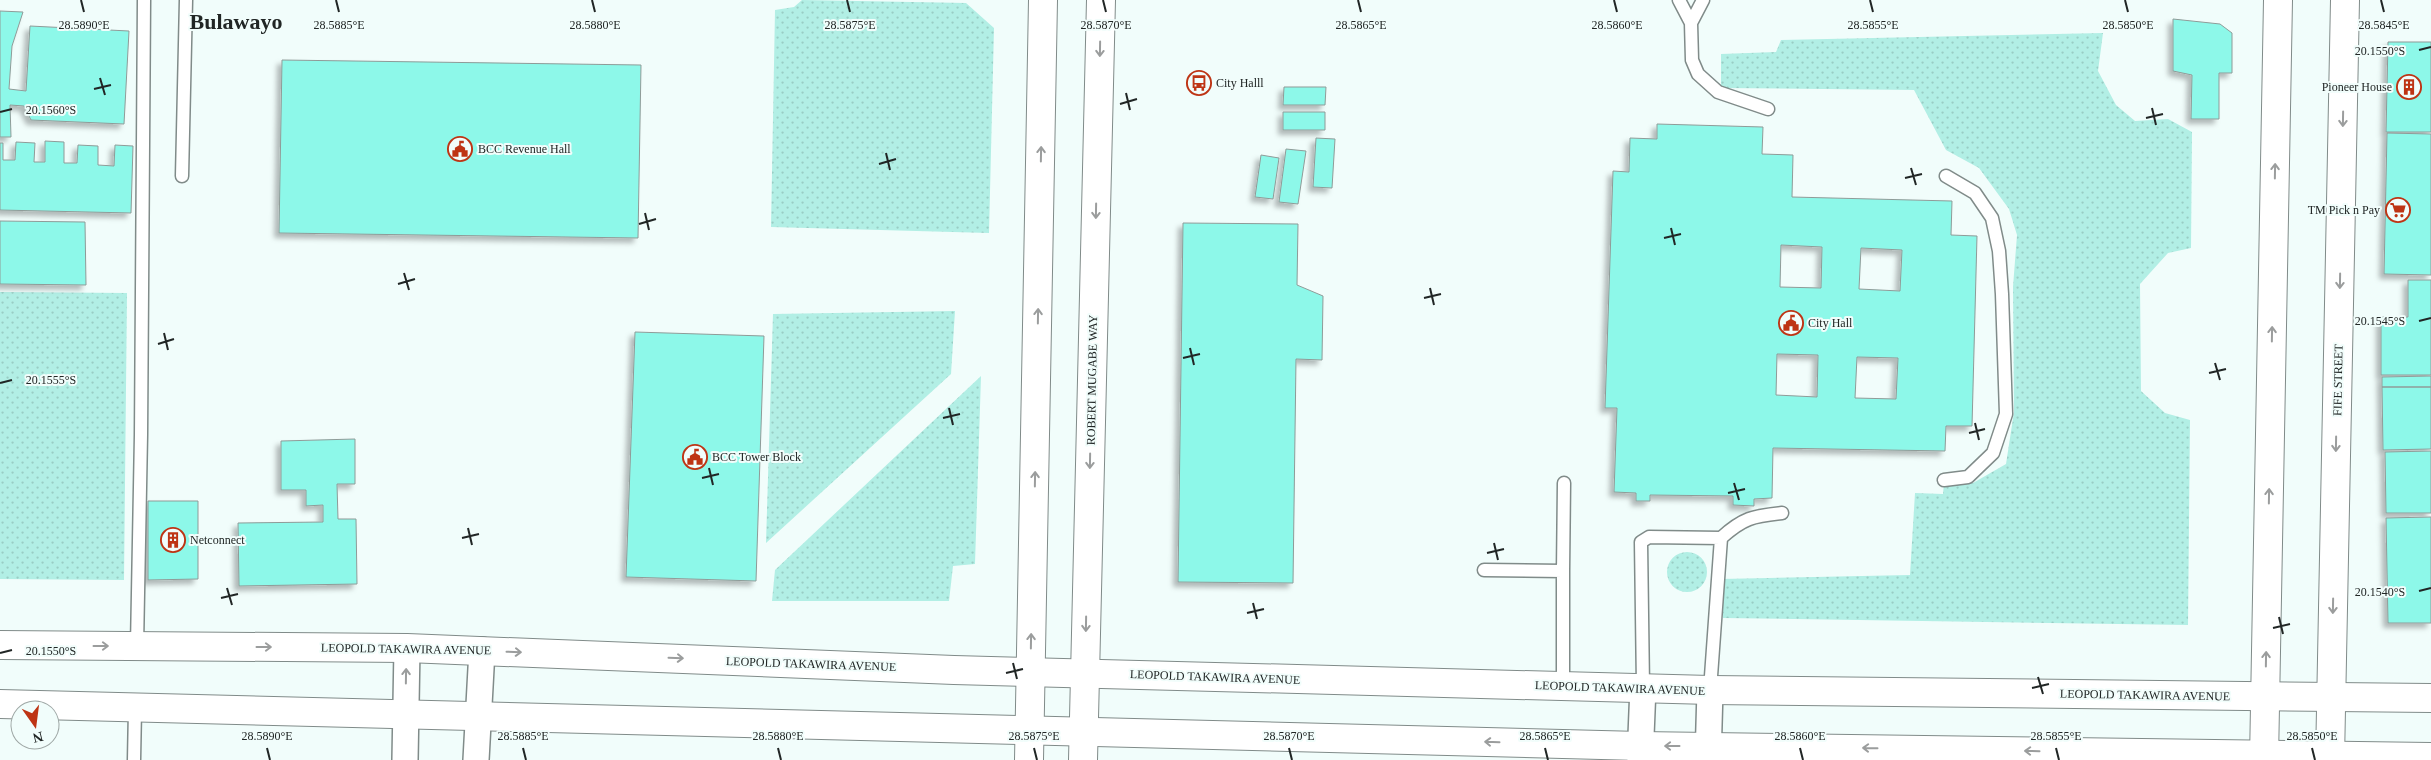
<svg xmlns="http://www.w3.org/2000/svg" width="2431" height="760" viewBox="0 0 2431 760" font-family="'Times New Roman',serif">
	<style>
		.grass { fill: url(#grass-dots) }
		.building { fill: #8df8e9; stroke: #8f9b98; fill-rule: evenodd; filter: url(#shadow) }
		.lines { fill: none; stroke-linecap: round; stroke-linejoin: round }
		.service-casing { stroke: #808b89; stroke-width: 15 }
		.minor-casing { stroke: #808b89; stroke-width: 28 }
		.tertiary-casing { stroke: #808b89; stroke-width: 30 }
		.secondary-casing { stroke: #808b89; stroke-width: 30 }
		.trunk-casing { stroke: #808b89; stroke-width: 30 }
		.service { stroke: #fff; stroke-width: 12 }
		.minor { stroke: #fff; stroke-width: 25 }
		.tertiary { stroke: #fff; stroke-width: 28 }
		.secondary { stroke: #fff; stroke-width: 28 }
		.trunk { stroke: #fff; stroke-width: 28 }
		.oneway { stroke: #9b9d9d }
		.ticks { fill: none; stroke: #212625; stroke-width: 2 }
		.labels { text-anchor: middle; stroke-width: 4; stroke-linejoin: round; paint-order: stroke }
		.poi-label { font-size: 12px; fill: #212625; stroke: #f1fdfb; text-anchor: start }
		.street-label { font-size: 12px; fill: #212625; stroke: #f1fdfb }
		.town-label { font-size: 22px; font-weight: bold; fill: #212625; stroke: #f1fdfb }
		.ticks-label { font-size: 12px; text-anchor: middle; fill: #212625; stroke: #f1fdfb; stroke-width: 4; stroke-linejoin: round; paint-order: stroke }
	</style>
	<defs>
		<pattern id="grass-dots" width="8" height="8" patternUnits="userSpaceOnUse" patternTransform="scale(1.25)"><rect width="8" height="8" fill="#b2efe5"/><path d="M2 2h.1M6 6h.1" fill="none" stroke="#99cdc4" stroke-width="1.8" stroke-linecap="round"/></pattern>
		<filter id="shadow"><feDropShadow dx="-4.5" dy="4.5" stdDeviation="2.5" flood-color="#0004"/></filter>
	</defs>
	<rect width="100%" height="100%" fill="#f1fdfb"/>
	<path class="grass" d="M802,0l164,3 28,25 -5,205 -218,-6 4,-217 19,-3z
		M2103,33l-5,38 18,34 19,16 33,-2 24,13 -1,116 -23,5 -28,31 1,107 24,22 25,7 -2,205 -465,-7 -2,-39 189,-4 5,-82 28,1 1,-11h29l33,-19 8,-52 -1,-125 4,-52 -8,-26 -30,-41 -33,-18 -32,-60 -193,-2v-34l55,-2 5,-12z
		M0,292l127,1 -3,287 -124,-1z
		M955,311l-4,63 -185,169 7,-229z
		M981,376l-6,188 -22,2 -4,35h-177l3,-31z
		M1667 572a20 20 0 1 1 40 0a20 20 0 1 1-40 0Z"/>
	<path class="building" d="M0,11l23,1 -11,34 -3,43 17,2 4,-65 99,5 -5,93 -93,-4 -7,-14 -14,-1 1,32h-11z
		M2173,19l47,5 12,9v40h-13v46h-28l1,-44 -19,-4z
		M2388,42h43v90h-45z
		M282,60l359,5 -3,173 -359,-5z
		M1284,87h42l-1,18h-42z
		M1283,112h42v18h-42z
		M1657,124l106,3 -1,27 31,1 -1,42 160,4 -1,34 26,1 -5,190h-26l-1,25 -172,-3 -1,50 -18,1v7l-21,-1v-9l-83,-1v6h-14v-8l-22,-1 3,-84h-12l8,-237 16,1 1,-34 27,1zM1781,245l41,2 -1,41 -41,-1zM1861,248l41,2 -2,41 -41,-2zM1777,354l41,1 -1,42 -41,-2zM1857,357l41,1 -2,41 -41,-1z
		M2387,133l44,1v141l-47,-1z
		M1316,138l19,1 -3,49 -19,-1z
		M45,141l19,1v21h13l1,-18 20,1v19l16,1 1,-21 18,1 -2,67 -131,-3v-67h3v17h12l1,-18 19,1 -1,19h11z
		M1286,149l20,2 -8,53 -19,-2z
		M1261,155l18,3 -6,41 -18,-2z
		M0,221l85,1 1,63 -86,-1z
		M1183,223l115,1 -1,61 26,11 -1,64 -26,-1 -3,224 -115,-1z
		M2408,280h23v95h-50v-58h27z
		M635,332l129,4 -8,245 -130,-4z
		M2431,376v11h-49v-10z
		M2382,387h49v62l-48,1z
		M355,439v45h-18l1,35h18l1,65 -118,2 -1,-63 85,-1v-17l-17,1v-16h-25v-49z
		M2431,451v62h-45l-1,-61z
		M148,501h50v78l-50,1z
		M2431,517v106h-43l-2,-105z"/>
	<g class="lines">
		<defs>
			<path id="service" d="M1679,0l12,23 1,37 6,14 20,18 50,17
				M1691,23l12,-23
				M182,176l4,-176
				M1944,480l24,-3 25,-24 13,-39 -4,-120 -3,-43 -7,-33 -17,-25 -29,-17
				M1484,570l79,1 1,-88
				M1563,571v115
				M137,646l4,-211 3,-435
				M1643,687l-2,-145 8,-5 72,1
				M1710,690l11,-152c22,-20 32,-22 61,-25
				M134,760l1,-51"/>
			<path id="minor" d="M405,760l2,-112
				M476,760l6,-110
				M1640,760l3,-73
				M1708,760l2,-70"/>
			<path id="tertiary" d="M2264,760l14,-760
				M2330,760l15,-760"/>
			<path id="secondary" d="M1029,760l14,-760
				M1083,760l18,-760"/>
			<path id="trunk" d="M0,645l407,3 547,22 756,20 721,8
				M0,704l1640,42 791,11"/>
		</defs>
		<use href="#service" class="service-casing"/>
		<use href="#minor" class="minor-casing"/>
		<use href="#tertiary" class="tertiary-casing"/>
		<use href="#secondary" class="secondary-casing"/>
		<use href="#trunk" class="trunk-casing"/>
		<use href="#service" class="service"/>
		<use href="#minor" class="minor"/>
		<use href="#tertiary" class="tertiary"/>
		<use href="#secondary" class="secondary"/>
		<use href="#trunk" class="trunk"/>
	</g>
	<defs><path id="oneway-shaft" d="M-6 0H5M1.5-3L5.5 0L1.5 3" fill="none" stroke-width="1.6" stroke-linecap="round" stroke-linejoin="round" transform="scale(1.25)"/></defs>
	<g class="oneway">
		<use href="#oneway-shaft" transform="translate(1100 49) rotate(91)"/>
		<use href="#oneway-shaft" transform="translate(2343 119) rotate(91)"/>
		<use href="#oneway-shaft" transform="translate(1041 154) rotate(-89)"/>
		<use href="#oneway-shaft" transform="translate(2275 171) rotate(-89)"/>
		<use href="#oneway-shaft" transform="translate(1096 211) rotate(91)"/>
		<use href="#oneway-shaft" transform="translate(2340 281) rotate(91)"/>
		<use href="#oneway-shaft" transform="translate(1038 316) rotate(-89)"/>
		<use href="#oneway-shaft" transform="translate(2272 334) rotate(-89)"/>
		<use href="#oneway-shaft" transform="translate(2336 444) rotate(91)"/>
		<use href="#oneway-shaft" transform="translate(1090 461) rotate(91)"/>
		<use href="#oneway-shaft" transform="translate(1035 479) rotate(-89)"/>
		<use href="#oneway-shaft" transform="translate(2269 496) rotate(-89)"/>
		<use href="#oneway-shaft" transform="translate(2333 606) rotate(91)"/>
		<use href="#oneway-shaft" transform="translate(1086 624) rotate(91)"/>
		<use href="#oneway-shaft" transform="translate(1031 641) rotate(-89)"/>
		<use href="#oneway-shaft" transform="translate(101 646)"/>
		<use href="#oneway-shaft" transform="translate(264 647)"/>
		<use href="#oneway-shaft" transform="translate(514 652) rotate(2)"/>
		<use href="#oneway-shaft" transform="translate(676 658) rotate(2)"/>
		<use href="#oneway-shaft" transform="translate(2266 659) rotate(-89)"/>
		<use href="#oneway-shaft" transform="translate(406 676) rotate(-89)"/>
		<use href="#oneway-shaft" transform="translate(1492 742) rotate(-178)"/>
		<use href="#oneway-shaft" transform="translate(1672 746) rotate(180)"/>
		<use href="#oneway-shaft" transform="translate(1870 748) rotate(-179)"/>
		<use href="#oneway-shaft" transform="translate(2032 751) rotate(-179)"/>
	</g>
	<path class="ticks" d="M81,0l3,12M336,0l3,12M592,0l3,12M847,0l3,12M1103,0l3,12M1358,0l3,12M1614,0l3,12M1870,0l3,12M2125,0l3,12M2381,0l3,12M2419,50l12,-3M100,78l5,17M94,89l17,-4M1126,93l4,17M1120,104l17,-5M2152,108l4,17M0,112l12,-3M2146,118l17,-4M886,153l4,17M879,164l17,-5M1911,168l5,17M1905,178l17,-4M645,213l4,17M639,224l17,-5M1671,228l4,17M1664,238l17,-4M404,273l5,17M398,284l17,-5M1430,288l4,17M1424,298l17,-4M2419,321l12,-3M164,333l4,17M158,344l16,-5M1190,348l4,17M1183,358l17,-4M2215,363l5,17M2209,373l17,-4M0,383l12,-3M949,408l4,17M943,418l17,-4M1975,423l4,17M1969,433l16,-4M709,468l4,17M702,478l17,-4M1734,483l5,17M1728,493l17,-4M468,528l4,17M462,538l17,-4M1494,543l4,17M1487,553l17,-4M227,588l5,17M2419,591l12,-3M221,598l17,-4M1253,603l4,16M1247,613l17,-4M2279,617l4,17M2273,628l17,-4M0,653l12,-3M1013,663l4,16M1006,673l17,-4M2038,677l5,17M2032,688l17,-4M267,748l3,12M523,748l3,12M778,748l3,12M1034,748l3,12M1289,748l3,12M1545,748l3,12M1800,748l3,12M2056,748l3,12M2312,748l3,12"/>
	<defs>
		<symbol id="bus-ring" viewBox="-11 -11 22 22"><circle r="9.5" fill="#f1fdfb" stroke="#be3414" stroke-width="1.5"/><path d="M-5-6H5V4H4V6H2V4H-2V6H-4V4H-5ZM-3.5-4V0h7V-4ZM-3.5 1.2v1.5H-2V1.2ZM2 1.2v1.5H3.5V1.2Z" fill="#be3414"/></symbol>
		<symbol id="building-ring" viewBox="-11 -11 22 22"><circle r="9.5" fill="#f1fdfb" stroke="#be3414" stroke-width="1.5"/><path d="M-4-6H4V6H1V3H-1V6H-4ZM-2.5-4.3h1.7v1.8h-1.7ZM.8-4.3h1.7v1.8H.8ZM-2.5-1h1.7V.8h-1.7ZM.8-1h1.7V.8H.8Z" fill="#be3414"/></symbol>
		<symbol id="civic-ring" viewBox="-11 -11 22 22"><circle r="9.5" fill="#f1fdfb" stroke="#be3414" stroke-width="1.5"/><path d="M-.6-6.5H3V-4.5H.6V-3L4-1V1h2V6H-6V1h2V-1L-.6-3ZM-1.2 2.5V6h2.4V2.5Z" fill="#be3414"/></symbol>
		<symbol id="supermarket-ring" viewBox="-11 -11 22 22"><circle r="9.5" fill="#f1fdfb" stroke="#be3414" stroke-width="1.5"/><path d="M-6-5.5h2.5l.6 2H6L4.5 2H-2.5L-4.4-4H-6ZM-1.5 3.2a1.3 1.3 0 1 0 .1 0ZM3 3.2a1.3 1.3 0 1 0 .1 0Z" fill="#be3414"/></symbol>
	</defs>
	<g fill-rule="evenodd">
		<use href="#bus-ring" x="1185" y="69" width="28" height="28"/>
		<use href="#building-ring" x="2395" y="73" width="28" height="28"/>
		<use href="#civic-ring" x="446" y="135" width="28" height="28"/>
		<use href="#supermarket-ring" x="2384" y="196" width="28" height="28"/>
		<use href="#civic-ring" x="1777" y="309" width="28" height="28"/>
		<use href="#civic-ring" x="681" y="443" width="28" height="28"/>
		<use href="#building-ring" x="159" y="526" width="28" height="28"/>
	</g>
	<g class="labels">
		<g class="poi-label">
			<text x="1216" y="87">City Halll</text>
			<text x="2392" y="91" text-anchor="end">Pioneer House</text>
			<text x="478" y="153">BCC Revenue Hall</text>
			<text x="2380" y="214" text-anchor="end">TM Pick n Pay</text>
			<text x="1808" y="327">City Hall</text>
			<text x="712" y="461">BCC Tower Block</text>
			<text x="190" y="544">Netconnect</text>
		</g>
		<g class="street-label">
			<text transform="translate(1092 380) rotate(-89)" y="4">ROBERT MUGABE WAY</text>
			<text transform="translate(2338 380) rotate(-89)" y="4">FIFE STREET</text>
			<text transform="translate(406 649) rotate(1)" y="4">LEOPOLD TAKAWIRA AVENUE</text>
			<text transform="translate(811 664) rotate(2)" y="4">LEOPOLD TAKAWIRA AVENUE</text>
			<text transform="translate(1215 677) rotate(2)" y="4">LEOPOLD TAKAWIRA AVENUE</text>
			<text transform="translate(1620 688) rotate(2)" y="4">LEOPOLD TAKAWIRA AVENUE</text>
			<text transform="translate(2145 695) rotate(1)" y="4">LEOPOLD TAKAWIRA AVENUE</text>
		</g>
		<g class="town-label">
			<text x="236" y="29">Bulawayo</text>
		</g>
	</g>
	<g class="ticks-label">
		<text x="2384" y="29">28.5845°E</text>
		<text x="84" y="29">28.5890°E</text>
		<text x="339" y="29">28.5885°E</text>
		<text x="595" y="29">28.5880°E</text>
		<text x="850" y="29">28.5875°E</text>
		<text x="1106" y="29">28.5870°E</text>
		<text x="1361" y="29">28.5865°E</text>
		<text x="1617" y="29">28.5860°E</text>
		<text x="1873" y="29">28.5855°E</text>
		<text x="2128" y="29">28.5850°E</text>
		<text x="2380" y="55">20.1550°S</text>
		<text x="51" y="114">20.1560°S</text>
		<text x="2380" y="325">20.1545°S</text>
		<text x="51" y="384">20.1555°S</text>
		<text x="2380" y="596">20.1540°S</text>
		<text x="51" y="655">20.1550°S</text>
		<text x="267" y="740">28.5890°E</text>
		<text x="523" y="740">28.5885°E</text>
		<text x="778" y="740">28.5880°E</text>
		<text x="1034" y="740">28.5875°E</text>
		<text x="1289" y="740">28.5870°E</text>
		<text x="1545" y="740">28.5865°E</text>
		<text x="1800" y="740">28.5860°E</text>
		<text x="2056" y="740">28.5855°E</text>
		<text x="2312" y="740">28.5850°E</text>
	</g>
	<g transform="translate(35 725) rotate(166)"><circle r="24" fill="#f1fdfb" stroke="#9ea7a5"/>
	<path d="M0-4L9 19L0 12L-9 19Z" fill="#be3414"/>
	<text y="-8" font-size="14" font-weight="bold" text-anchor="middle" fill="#212625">N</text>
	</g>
</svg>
